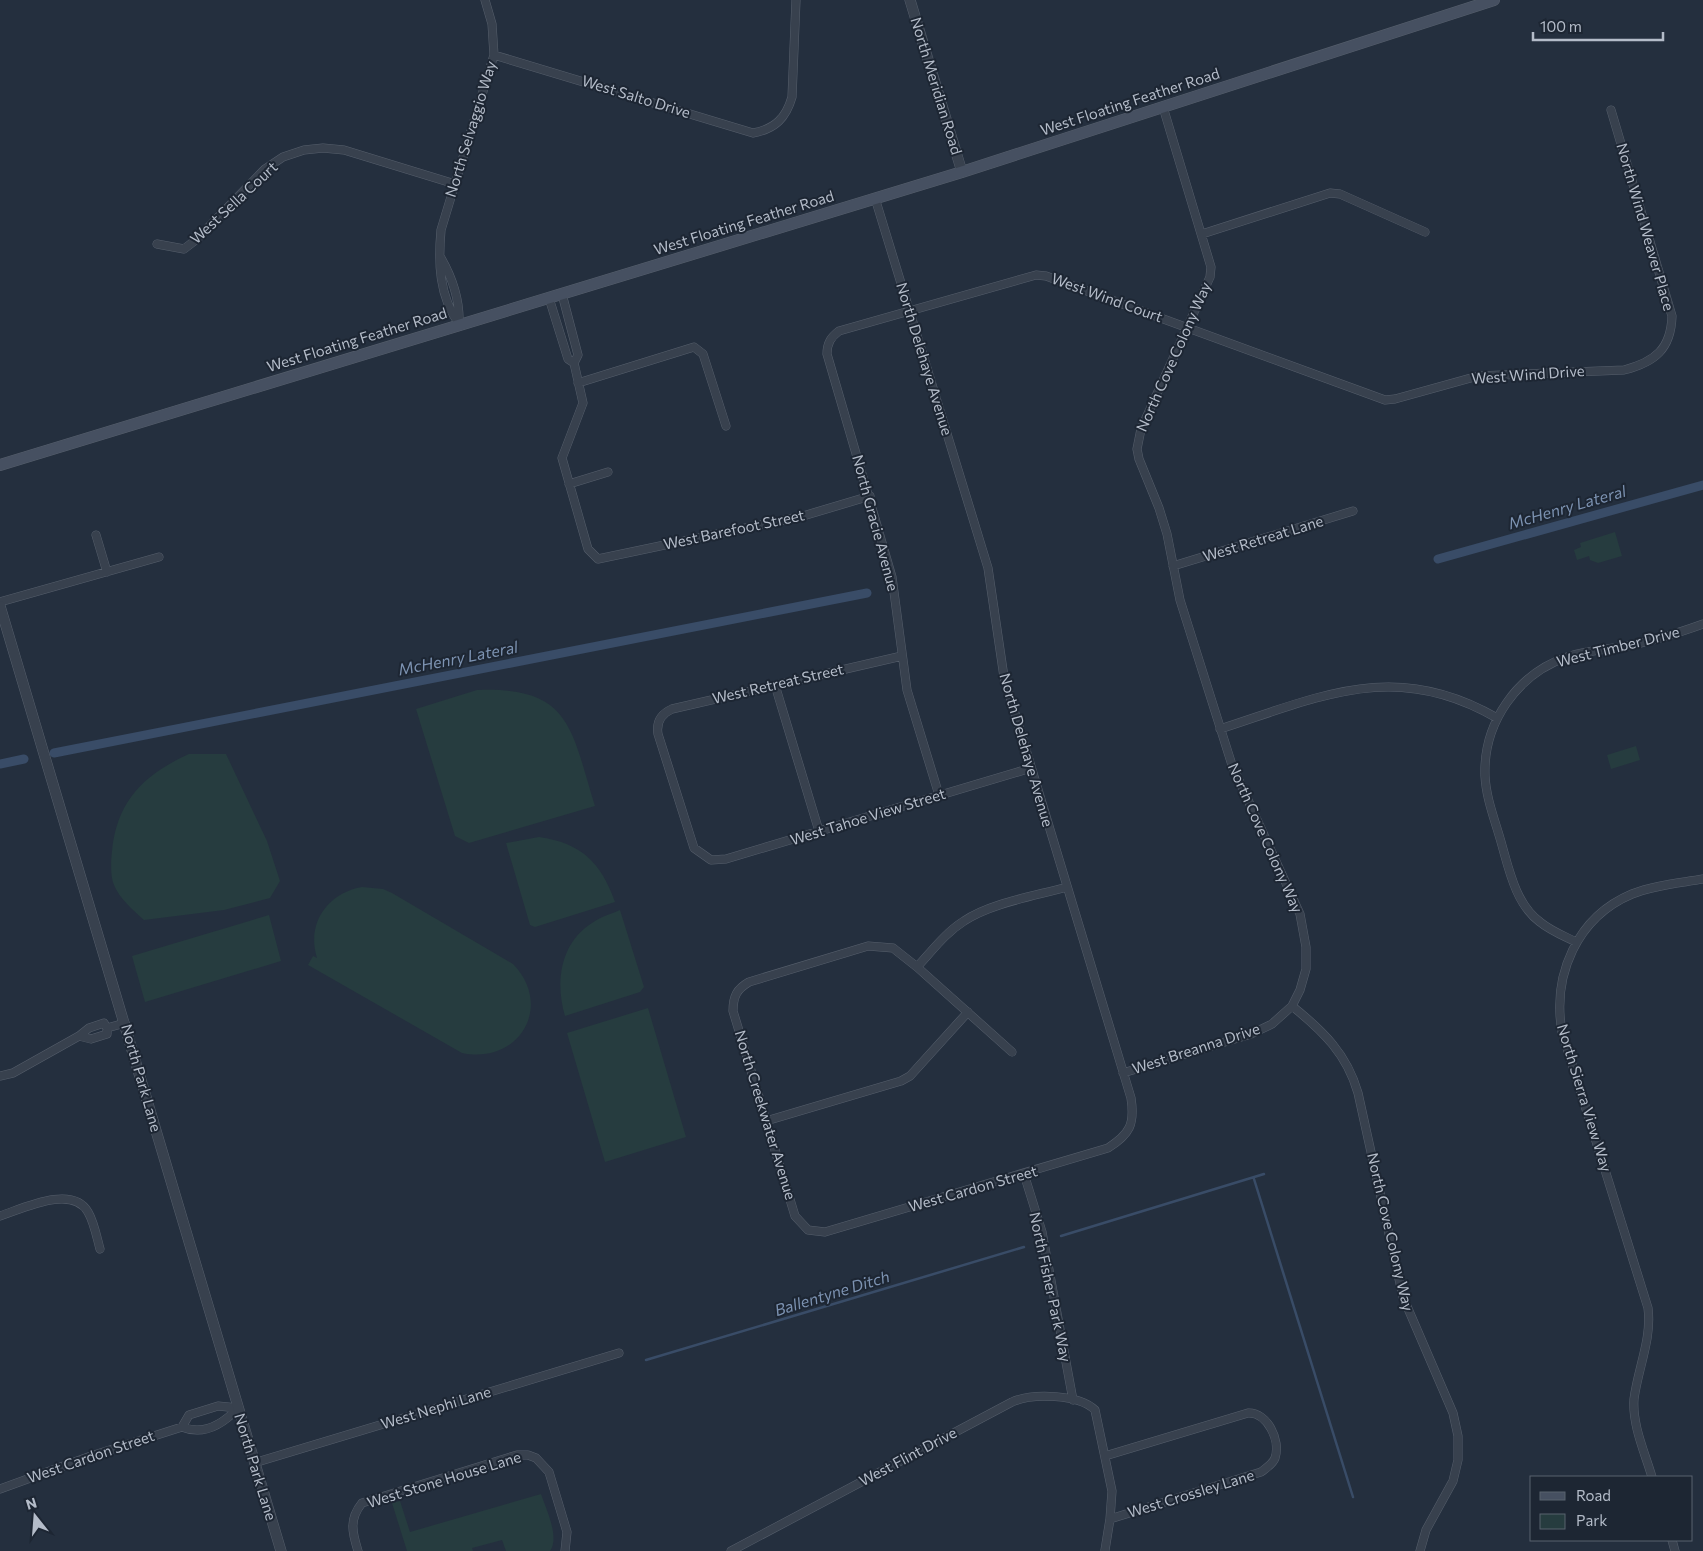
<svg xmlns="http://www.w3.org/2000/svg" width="1703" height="1551" viewBox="0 0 1703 1551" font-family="Commissioner,sans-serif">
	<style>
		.green { fill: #263c3f }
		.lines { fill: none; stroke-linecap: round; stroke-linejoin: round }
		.stream { stroke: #394c67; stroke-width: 2.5 }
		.canal { stroke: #394c67; stroke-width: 9 }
		.minor-casing { stroke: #565f6c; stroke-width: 9 }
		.tertiary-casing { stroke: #565f6c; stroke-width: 11 }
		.secondary-casing { stroke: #565f6c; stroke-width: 12 }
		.minor { stroke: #38414e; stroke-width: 8 }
		.tertiary { stroke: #38414e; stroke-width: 10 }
		.secondary { stroke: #465061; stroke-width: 11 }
		.labels { text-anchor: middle; stroke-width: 4; stroke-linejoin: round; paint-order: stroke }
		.street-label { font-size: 15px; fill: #b4bcc9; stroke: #1d2633 }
		.water-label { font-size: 16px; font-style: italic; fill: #7c92b1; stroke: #1d2633 }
	</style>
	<rect width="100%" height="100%" fill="#242f3e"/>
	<path class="green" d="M1615,532l7,24 -24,7 -8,-3 -1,-4 -12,4 -3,-10 7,-3 -1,-4z
		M477,690c95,-4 94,40 118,116l-126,37 -14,-7 -39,-127z
		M1636,746l4,14 -29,9 -4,-14z
		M189,754h37l41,87 13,40 -10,17 -46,12 -80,10c-10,-9 -25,-22 -30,-35 -4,-9 -3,-25 -2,-34 5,-51 33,-77 77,-97z
		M539,837c42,6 62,25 76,65l-80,25 -5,-2 -24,-82z
		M362,887l21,2 9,4 121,71c41,42 6,101 -51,89l-154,-88 5,-9 4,2c-11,-35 11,-65 45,-71z
		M620,910l24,77 -4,5 -75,24c-10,-33 -5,-73 27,-93 8,-6 19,-9 28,-13z
		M269,915l12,46 -136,41 -13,-46z
		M648,1008l38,129 -81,25 -38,-129z
		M541,1494c5,15 19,43 9,57h-44l-4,-11 -30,8 1,3h-66l-15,-48 8,-2 10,31z"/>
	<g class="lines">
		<path class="stream" d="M1254,1179l99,318
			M1061,1236l203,-62
			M646,1360l378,-113"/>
		<path class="canal" d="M1438,559l265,-74
			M54,753l813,-160
			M0,764l24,-5"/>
		<defs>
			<path id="minor" d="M494,55l259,78c22,-4 33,-15 39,-36l4,-97
				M1163,107l48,160 -1,10 -69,152 -4,20 2,10 20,49 8,26 13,66 52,165 68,149 6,33v22l-6,21 -8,16c31,25 55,48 66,87l45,204 50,116 5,23v24l-5,21 -27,49 -6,21
				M875,198l113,370 16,109 127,421c4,26 -1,36 -23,50l-283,84 -17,-2 -13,-14 -62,-205c0,-15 4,-22 16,-29l119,-36 25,2 24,19c15,-16 28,-34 47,-46 27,-18 71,-25 103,-34
				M1202,234l128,-41 10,1 85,38
				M157,244l27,5 13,-10 68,-70 18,-12 21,-7 19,-2 21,2 111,34
				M441,258c12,21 19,42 18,66 -20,-28 -21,-61 -18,-94l53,-175 -2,-31 -7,-24
				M549,298l19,61 6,4 4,-8 -16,-61
				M574,363l9,40 -21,55 26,91 10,10 205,-43 67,-20
				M578,383l116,-36 9,7 23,72
				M569,484l39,-12
				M96,535l11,37
				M1173,566l180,-55
				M0,602l159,-45
				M902,656l-230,53c-11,5 -16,13 -14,25l36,114 17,12 15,-1 305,-91
				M775,685l44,146
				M1220,729c102,-33 176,-70 277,-11
				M939,795l-32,-105 -15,-113 -65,-223c0,-11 4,-17 12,-23l197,-56 10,1 339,124 10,-1 83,-23 146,-6c31,-8 47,-21 48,-54l-61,-206
				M1576,942c-12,-6 -25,-11 -36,-20 -26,-19 -32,-58 -41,-87 -6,-20 -13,-39 -14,-59 -2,-53 32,-102 82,-119 19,-7 40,-7 60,-11 26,-5 51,-13 76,-22
				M917,967l95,85
				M104,1023l3,5v6l-16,5 -12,-3 10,-8z
				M107,1028l18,-5
				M1123,1073l128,-39 21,-10 20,-18
				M0,1076l13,-3 66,-37
				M766,1121l135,-40 9,-5 58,-64
				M1024,1174l18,58 31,168
				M0,1216c22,-7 72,-32 88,-4 6,10 9,26 12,37
				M1105,1456l143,-43c19,-1 33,27 27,45 -2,6 -9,10 -14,14l-151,47
				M254,1463l365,-110
				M1652,1477c-7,-24 -20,-52 -18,-78 4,-31 18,-60 14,-91l-86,-276c-10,-57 15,-115 70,-138 22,-9 48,-11 71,-15
				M0,1489l91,-33 91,-29c22,9 41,-3 56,-19l-20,-2 -29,9 -7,12
				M1672,1540l3,11
				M358,1551c-6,-19 -9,-32 4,-48l155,-48h11l8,3 13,14 18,60 -2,19
				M731,1551l281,-149c20,-9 67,-8 83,8l17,81 -2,28 -5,31"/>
			<path id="tertiary" d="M910,0l52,172
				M0,606l281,945"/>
			<path id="secondary" d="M0,465l962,-293 532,-172"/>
		</defs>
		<use href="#minor" class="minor-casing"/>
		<use href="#tertiary" class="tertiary-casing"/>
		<use href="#secondary" class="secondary-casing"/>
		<use href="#minor" class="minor"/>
		<use href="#tertiary" class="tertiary"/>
		<use href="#secondary" class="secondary"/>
	</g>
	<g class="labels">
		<g class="street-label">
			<text transform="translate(936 86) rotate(73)" y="5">North Meridian Road</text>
			<text transform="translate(636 97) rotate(17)" y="5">West Salto Drive</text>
			<text transform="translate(1130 102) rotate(-18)" y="5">West Floating Feather Road</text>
			<text transform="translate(471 129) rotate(-73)" y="5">North Selvaggio Way</text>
			<text transform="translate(234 203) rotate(-43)" y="5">West Sella Court</text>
			<text transform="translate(744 223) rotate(-17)" y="5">West Floating Feather Road</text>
			<text transform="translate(1645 227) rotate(74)" y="5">North Wind Weaver Place</text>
			<text transform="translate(1107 298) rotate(20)" y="5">West Wind Court</text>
			<text transform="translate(357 340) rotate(-17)" y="5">West Floating Feather Road</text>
			<text transform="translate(1174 357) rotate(-66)" y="5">North Cove Colony Way</text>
			<text transform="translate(924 359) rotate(73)" y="5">North Delehaye Avenue</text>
			<text transform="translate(1528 375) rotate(-4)" y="5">West Wind Drive</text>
			<text transform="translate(875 523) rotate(75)" y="5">North Gracie Avenue</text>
			<text transform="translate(734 530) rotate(-12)" y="5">West Barefoot Street</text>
			<text transform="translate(1263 539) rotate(-17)" y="5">West Retreat Lane</text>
			<text transform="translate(1618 647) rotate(-14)" y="5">West Timber Drive</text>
			<text transform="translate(778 684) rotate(-13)" y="5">West Retreat Street</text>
			<text transform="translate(1026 750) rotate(74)" y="5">North Delehaye Avenue</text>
			<text transform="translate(868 817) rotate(-17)" y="5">West Tahoe View Street</text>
			<text transform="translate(1265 838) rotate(66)" y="5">North Cove Colony Way</text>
			<text transform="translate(1196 1049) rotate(-18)" y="5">West Breanna Drive</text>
			<text transform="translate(141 1078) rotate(74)" y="5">North Park Lane</text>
			<text transform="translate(1584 1098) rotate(73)" y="5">North Sierra View Way</text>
			<text transform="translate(765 1115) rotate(73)" y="5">North Creekwater Avenue</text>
			<text transform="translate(973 1189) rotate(-16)" y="5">West Cardon Street</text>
			<text transform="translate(1390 1232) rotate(77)" y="5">North Cove Colony Way</text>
			<text transform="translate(1050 1287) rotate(78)" y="5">North Fisher Park Way</text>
			<text transform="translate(436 1408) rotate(-17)" y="5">West Nephi Lane</text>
			<text transform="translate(91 1457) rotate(-19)" y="5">West Cardon Street</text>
			<text transform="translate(908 1457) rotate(-28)" y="5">West Flint Drive</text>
			<text transform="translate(255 1467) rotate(73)" y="5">North Park Lane</text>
			<text transform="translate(444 1480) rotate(-17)" y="5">West Stone House Lane</text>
			<text transform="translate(1191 1494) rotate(-17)" y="5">West Crossley Lane</text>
		</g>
		<g class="water-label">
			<text transform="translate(1567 507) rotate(-16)" y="6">McHenry Lateral</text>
			<text transform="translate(458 658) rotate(-11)" y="6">McHenry Lateral</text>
			<text transform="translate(832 1293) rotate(-17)" y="6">Ballentyne Ditch</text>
		</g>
	</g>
	<rect x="1530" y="1476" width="162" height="65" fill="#1d2633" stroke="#59626f"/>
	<rect x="1540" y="1492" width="25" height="8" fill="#465061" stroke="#59626f"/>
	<text x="1576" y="1501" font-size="15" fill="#b4bcc9">Road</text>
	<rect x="1540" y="1514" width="25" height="15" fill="#263c3f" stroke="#59626f"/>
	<text x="1576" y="1526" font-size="15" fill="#b4bcc9">Park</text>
	<g transform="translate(35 1516) rotate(343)" stroke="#1d2633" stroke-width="4" paint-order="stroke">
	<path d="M0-4L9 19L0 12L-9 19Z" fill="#b4bcc9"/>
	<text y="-8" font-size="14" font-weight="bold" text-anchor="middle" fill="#b4bcc9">N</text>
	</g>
	<path d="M1533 32v8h130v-8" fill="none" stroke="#b4bcc9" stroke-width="2.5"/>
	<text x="1540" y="32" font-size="15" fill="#b4bcc9" stroke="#1d2633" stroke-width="4" paint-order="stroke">100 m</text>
</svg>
